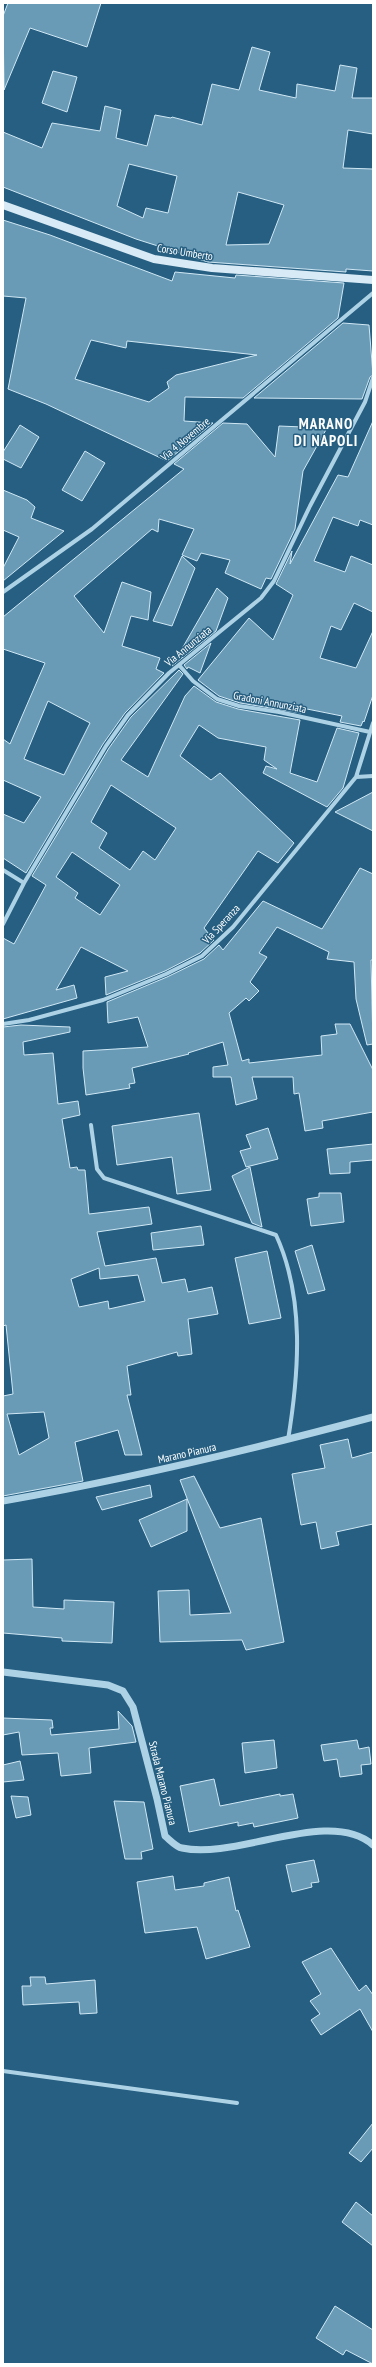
<svg xmlns="http://www.w3.org/2000/svg" width="376" height="2367" viewBox="0 0 376 2367" font-family="'PT Sans Narrow',sans-serif">
	<style>
		.building { fill: #6a9bb6; stroke: #d0e8f5; fill-rule: evenodd }
		.lines { fill: none; stroke-linecap: round; stroke-linejoin: round }
		.minor { stroke: #add2e6; stroke-width: 4 }
		.tertiary { stroke: #add2e6; stroke-width: 7 }
		.secondary { stroke: #d7eaf6; stroke-width: 8 }
		.labels { text-anchor: middle; stroke-width: 3; stroke-linejoin: round; paint-order: stroke }
		.street-label { font-size: 11px; fill: #fff; stroke: #265f81 }
		.district-label { font-size: 15px; font-weight: bold; letter-spacing: 1px; fill: #fff; stroke: #265f81 }
	</style>
	<rect width="100%" height="100%" fill="#265f81"/>
	<path class="building" d="M8,3h93l-14,44 -57,-19 -26,62 -1,-74z
		M252,47l18,5 -11,38 37,8 1,-14 38,7 5,-26 17,3 -5,30h21v36l-25,-4 -5,38 30,1v102l-27,-2v3l-138,-10 -72,-23 -133,-52v-55l39,16 10,-25 48,8 5,-25 16,4 -5,28 31,8 8,-31 16,3 1,-1 30,8 10,-41 27,6zM129,164l48,12 -9,37 -22,-5 -3,10 -26,-12zM238,192l46,13 -15,39 -43,1z
		M53,71l24,6 -10,35 -25,-9z
		M3,220l47,15 122,46 3,-9 60,6 1,-3 108,8 -6,35 -95,80 -58,-1 -1,24 29,2 -46,38 -121,-57 -38,-15 18,-91 -23,-2zM91,340l35,8 1,-7 130,14 -81,20 -9,7 2,6 -20,14 -74,-23z
		M343,323l26,2 4,50 -3,2 -8,22 -108,-1z
		M373,421v104l-13,-5 -2,6 -25,-9 -19,44 31,11 6,-16 22,9v47l-19,-9 -13,27 -10,-4 -11,32 36,10 17,-37v64l-9,27 -1,-1 -2,5 -21,-4 2,-6 -40,-8 -1,5 -61,-10 -21,-7 -21,-16 51,-62 24,22 20,-45 -17,-11 16,-33 -2,13 48,-89 10,2z
		M223,423l24,1 28,33 4,-31 48,2 -24,43 -8,58 -24,50 -5,-1 -5,11 -36,-16 5,-13 -29,-7 -4,8 -15,-6 12,-26 -35,-10 -1,13 -6,-3 -78,67 30,37 18,-51 29,10 -3,28 -17,-4 -9,30 38,12 -4,11 8,4 -39,40 -22,31 -77,129 -23,-15v-44l21,9 17,-26 -38,-17v-41l7,5 35,-81 -42,-14v-32l181,-148 -10,-5zM48,701l42,22 -26,52 -40,-16z
		M20,425l19,12 -18,31 -18,-9v-7z
		M85,451l20,12 -23,38 -20,-11z
		M3,490l24,10 8,7 -4,11 33,13 -61,50v-13l16,-31 -16,-7z
		M182,556l13,12 -23,58 -19,-5z
		M217,588l11,10 -12,33 -44,35z
		M211,643l-11,30 -12,-6 -1,2 -3,-4z
		M179,670l4,4 -62,86 27,17 37,-81 9,-10 22,16 22,7 62,11 -10,53 27,9 20,-54 22,5 -16,55 -16,19 -64,-34 3,-7 11,3 -13,-9 2,-13 -48,-9 -19,-13 -19,31 31,24 9,-7 74,70 -16,20 -20,-12 -54,77 10,12 -14,13 -35,18 -59,24 -1,-18 23,-6 -47,-24 -25,43 18,-5 3,13 -74,21v-81l11,6 32,-59 -14,-9 77,-128 22,-31zM111,785l65,43 -21,32 -12,-9 -13,19 -31,-22 8,-15 -16,-11zM72,852l48,33 -20,30 -25,-17 3,-5 -22,-16z
		M373,792v39l-38,-19z
		M360,868l13,6v86h-2l2,84 -6,1 -11,-46 -2,-37 -27,-3 2,-7 -52,-25 -18,26 8,4 -17,25 9,9 -10,10 -3,-3 -17,15 13,48 7,-2v4l73,-8 -1,-19 16,-2 -2,-10h15l23,46v42l-51,9 1,7 -18,3 -6,-38 -5,1 -1,-17h-41l5,22 -21,6 -5,-28h-18v-10l15,-2 -5,-23 -35,11 1,1 -57,14 3,15 -6,1 1,4 -44,7 -3,-27v-17l65,-4 -10,-30 -30,6 -1,-21 60,-25 37,-18 15,-14 4,5 40,-49 59,28z
		M21,1025l49,2v5l-47,10 1,13 29,-2 5,51 20,-3 2,14 -18,4 8,49 7,-1 1,3h7l4,44 60,-7 3,17 -55,8 8,34 51,-8 6,25 23,-4 3,13 24,-5 6,27 -30,5 4,35 -14,2 -1,-4 -50,14 4,29h-4l15,60h-17l-7,-25 -43,12 8,39 -80,15v-100l10,-2 -7,-69 -3,1v-299zM99,1268l1,11 38,-4 7,26 -36,8 -1,-8 -29,6 -8,-28zM44,1412l5,26 -30,17 -12,-41z
		M199,1113l12,77 -34,4 -5,-37 -55,8 -5,-39z
		M268,1128l10,31 -32,8 -6,-16 11,-3 -5,-13z
		M373,1144v16l-23,2v11l-20,1 -3,-25z
		M250,1167l12,60 -10,-4 -20,-47z
		M319,1193h22l3,29 -33,4 -4,-27 12,-2z
		M201,1226l3,19 -51,5 -2,-17z
		M312,1245l13,45 -17,4 -13,-43z
		M267,1251l14,67 -32,6 -14,-66z
		M348,1439l4,19 21,-6v72l-37,8 3,13 -18,4 -5,-27 -15,3 -9,-51 33,-6 -5,-23z
		M194,1476l26,52 41,-10 23,124 -38,8 -4,-10 -82,2 -2,-51 31,-1 1,25 41,-2 -51,-133z
		M150,1485l2,12 -50,13 -6,-13z
		M187,1499v32l-36,16 -12,-27z
		M32,1559l1,48 31,2v-9l50,2 -2,41 -50,-2v-3l-59,-5v-73z
		M118,1711l14,15 4,16 -47,6 2,25 -30,3 -3,-23 -36,2 -3,-23 -16,3v-17l49,2 1,8h-3l1,7 68,-6z
		M274,1740l3,28 -32,5 -3,-30z
		M357,1740l2,9 10,-2 2,17 -10,1 1,9 -22,3 -3,-18 -13,2 -3,-16z
		M20,1761l4,19 -21,2v-17z
		M214,1779l6,27 60,-12v2l13,-2 5,24 -44,9 -1,-4 -15,3v-4l-49,10 -9,-46z
		M11,1796l17,1 3,18 -15,3z
		M114,1801l30,1 9,47 -12,3 1,7h-17z
		M314,1860l5,22 -8,1 1,4 -20,5 -6,-27z
		M173,1876l2,14 29,-4v-3l25,-6 7,34 2,-1 12,37 -44,12 -9,-32 -52,6 -8,-51z
		M331,1948l28,43 7,-6 7,10v37l-13,-23 -39,26 -10,-15 9,-6 -10,-13 11,-7 -19,-32z
		M30,1977h15l1,7 49,-4 2,33 -17,1 -1,-12 -56,3 -1,-19h9z
		M373,2123v25l-12,14 -12,-9z
		M356,2202l17,14v30l-31,-24z
		M335,2306l38,24v34l-27,-14 -3,5 -27,-17z"/>
	<g class="lines">
		<path class="minor" d="M3,592l89,-63 281,-236
			M179,665l14,16 24,18 22,7 40,6 91,20
			M356,777l17,-1
			M3,870l21,13
			M3,924l21,-41 82,-137 22,-31 41,-42 92,-75 13,-17 36,-75 55,-104 8,-24
			M3,1024l26,-4 74,-20 63,-26 36,-18 31,-29 123,-150 17,-54
			M91,1125l6,44 7,9 172,57c29,63 23,138 12,205
			M3,2071l234,32"/>
		<path class="tertiary" d="M3,1501c125,-22 247,-51 370,-84
			M3,1672l105,13 15,6 10,16 24,92 8,37c5,4 11,11 17,12 55,12 147,-41 191,-3"/>
		<path class="secondary" d="M3,205l151,54 58,9 161,12"/>
	</g>
	<g class="labels">
		<g class="street-label">
			<text transform="translate(185 252) rotate(9)" y="4">Corso Umberto</text>
			<text transform="translate(185 439) rotate(-40)" y="4">Via 4 Novembre</text>
			<text transform="translate(188 646) rotate(-39)" y="4">Via Annunziata</text>
			<text transform="translate(270 702) rotate(11)" y="4">Gradoni Annunziata</text>
			<text transform="translate(221 924) rotate(-47)" y="4">Via Speranza</text>
			<text transform="translate(187 1453) rotate(-13)" y="4">Marano Pianura</text>
			<text transform="translate(163 1783) rotate(76)" y="4">Strada Marano Pianura</text>
		</g>
		<g class="district-label">
			<text x="326" y="429">MARANO<tspan x="326" dy="17">DI NAPOLI</tspan></text>
		</g>
	</g>
	<rect width="376" height="2367" fill="none" stroke="#ffffff" stroke-width="8"/>
</svg>
